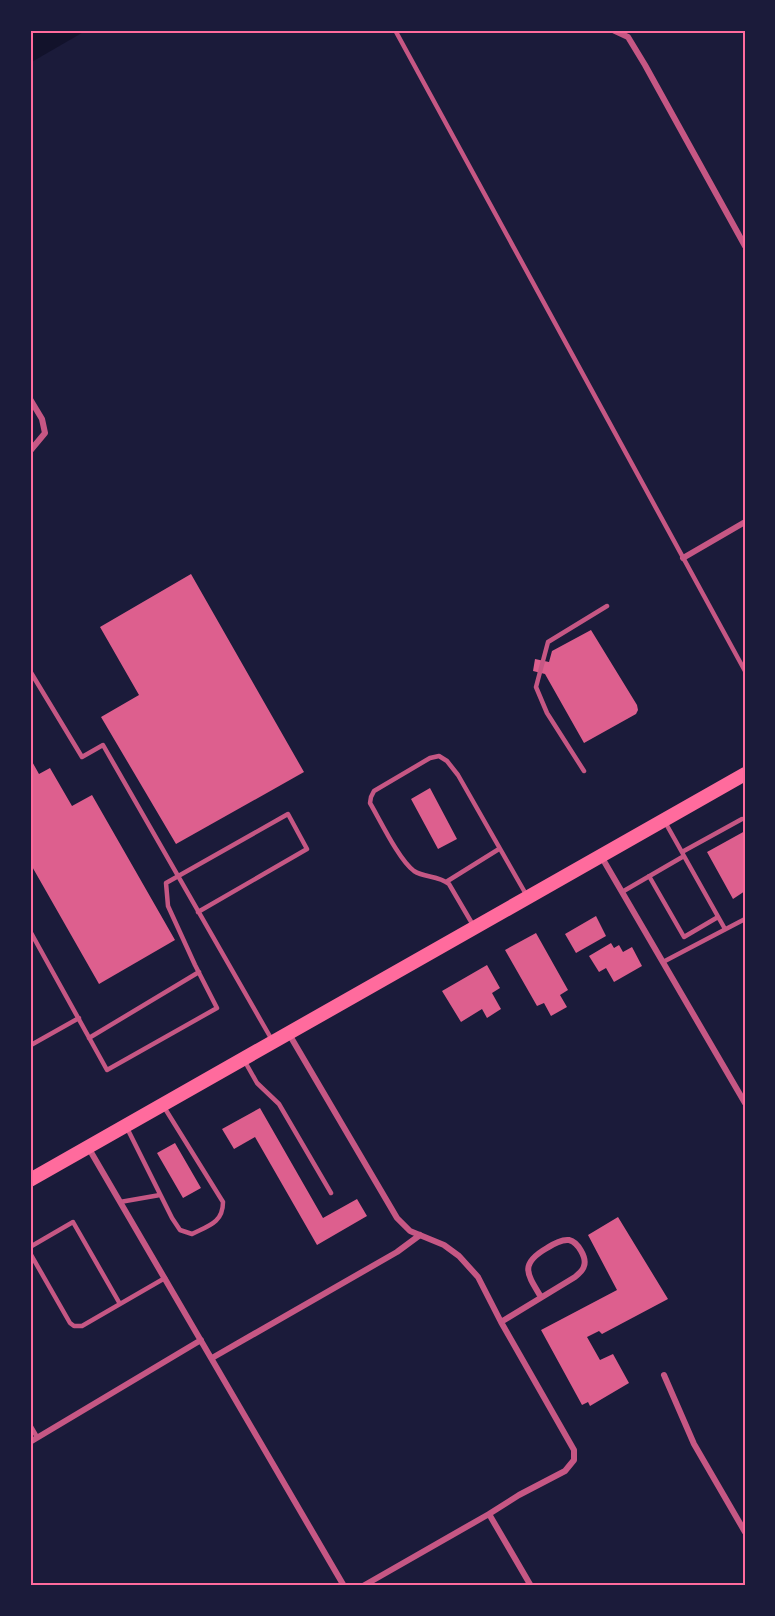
<svg xmlns="http://www.w3.org/2000/svg" width="775" height="1616" viewBox="0 0 775 1616" font-family="'Open Sans',sans-serif">
	<style>
		.water { fill: #12122b }
		.building { fill: #dd5f8e }
		.lines { fill: none; stroke-linecap: round; stroke-linejoin: round }
		.service { stroke: #c65784; stroke-width: 4.5 }
		.minor { stroke: #c65784; stroke-width: 6 }
		.primary { stroke: #ff6b9d; stroke-width: 14 }
		.neatline { fill: none; stroke: #ff6b9d; stroke-width: 2 }
	</style>
	<rect width="100%" height="100%" fill="#1b1b3a"/>
	<path class="water" d="M30,30h57l-57,33z"/>
	<path class="building" d="M191,574l113,198 -128,72 -75,-127 38,-22 -39,-68z
		M591,630l46,75 1,5 -2,4 -52,29 -39,-69 -12,-3 2,-12 14,3 3,-11z
		M30,758l9,16 11,-6 22,38 20,-11 83,145 -76,44 -69,-121z
		M430,788l27,51 -19,10 -27,-50z
		M745,831v60l-12,8 -26,-47z
		M596,916l10,20 -30,17 -11,-19z
		M536,933l32,57 -8,5 7,12 -16,9 -7,-13 -7,3 -32,-56z
		M611,943l3,5 5,-3 4,7 9,-5 10,19 -28,16 -8,-14 -7,4 -10,-16z
		M487,965l13,23 -8,5 9,16 -14,9 -5,-9 -21,13 -19,-31z
		M260,1108l63,110 34,-19 10,17 -50,29 -62,-108 -21,12 -12,-20z
		M175,1143l26,45 -18,10 -26,-45z
		M618,1217l50,82 -66,35 -3,-3 -12,6 13,23 13,-6 16,29 -39,23 -2,-4 -6,3 -41,-75 76,-40 -29,-55z"/>
	<g class="lines">
		<path class="service" d="M395,30l350,641
			M30,671l52,86 21,-12 169,295
			M584,771l-37,-58 -11,-26 12,-45 59,-36
			M665,822l18,32
			M682,852l60,-33
			M649,876l35,61 34,-20
			M446,882l53,-33
			M622,892l62,-36 41,73
			M473,925l-24,-41c-11,-9 -24,-6 -35,-13 -15,-11 -34,-51 -44,-68l1,-6 3,-6 56,-33 9,-2 8,5 11,14 69,121
			M30,931l77,139 110,-62 -22,-43 -27,-59 -2,-23 122,-69 19,35 -109,63
			M663,962l82,-43
			M89,1038l110,-66
			M31,1045l48,-27
			M244,1060l13,23 22,21 52,89
			M127,1128l45,90 8,12 12,4c16,-8 31,-11 31,-32l-59,-95
			M120,1202l40,-7
			M30,1247l43,-25 47,82 -38,22h-8l-4,-3 -40,-70
			M120,1304l45,-26
			M30,1425l7,12"/>
		<path class="minor" d="M613,30l15,7 17,28 100,181
			M30,399l12,20 3,14 -15,18
			M683,558l62,-36
			M601,856l144,247
			M289,1034l108,184 13,13 34,14 15,11 19,21 23,45 73,128v10l-9,11 -46,24 -30,19
			M88,1147l256,439
			M501,1322l74,-45c4,-4 8,-6 9,-11 3,-8 -6,-24 -15,-26 -8,-1 -16,4 -22,8 -28,16 -20,26 -6,49
			M212,1358l185,-106 23,-17
			M664,1375l30,69 51,88
			M30,1442l171,-102
			M363,1586l126,-72 42,72"/>
		<path class="primary" d="M30,1180l715,-406"/>
	</g>
	<rect width="775" height="1616" fill="none" stroke="#1b1b3a" stroke-width="63"/>
	<rect x="32" y="32" width="712" height="1552" class="neatline"/>
</svg>
